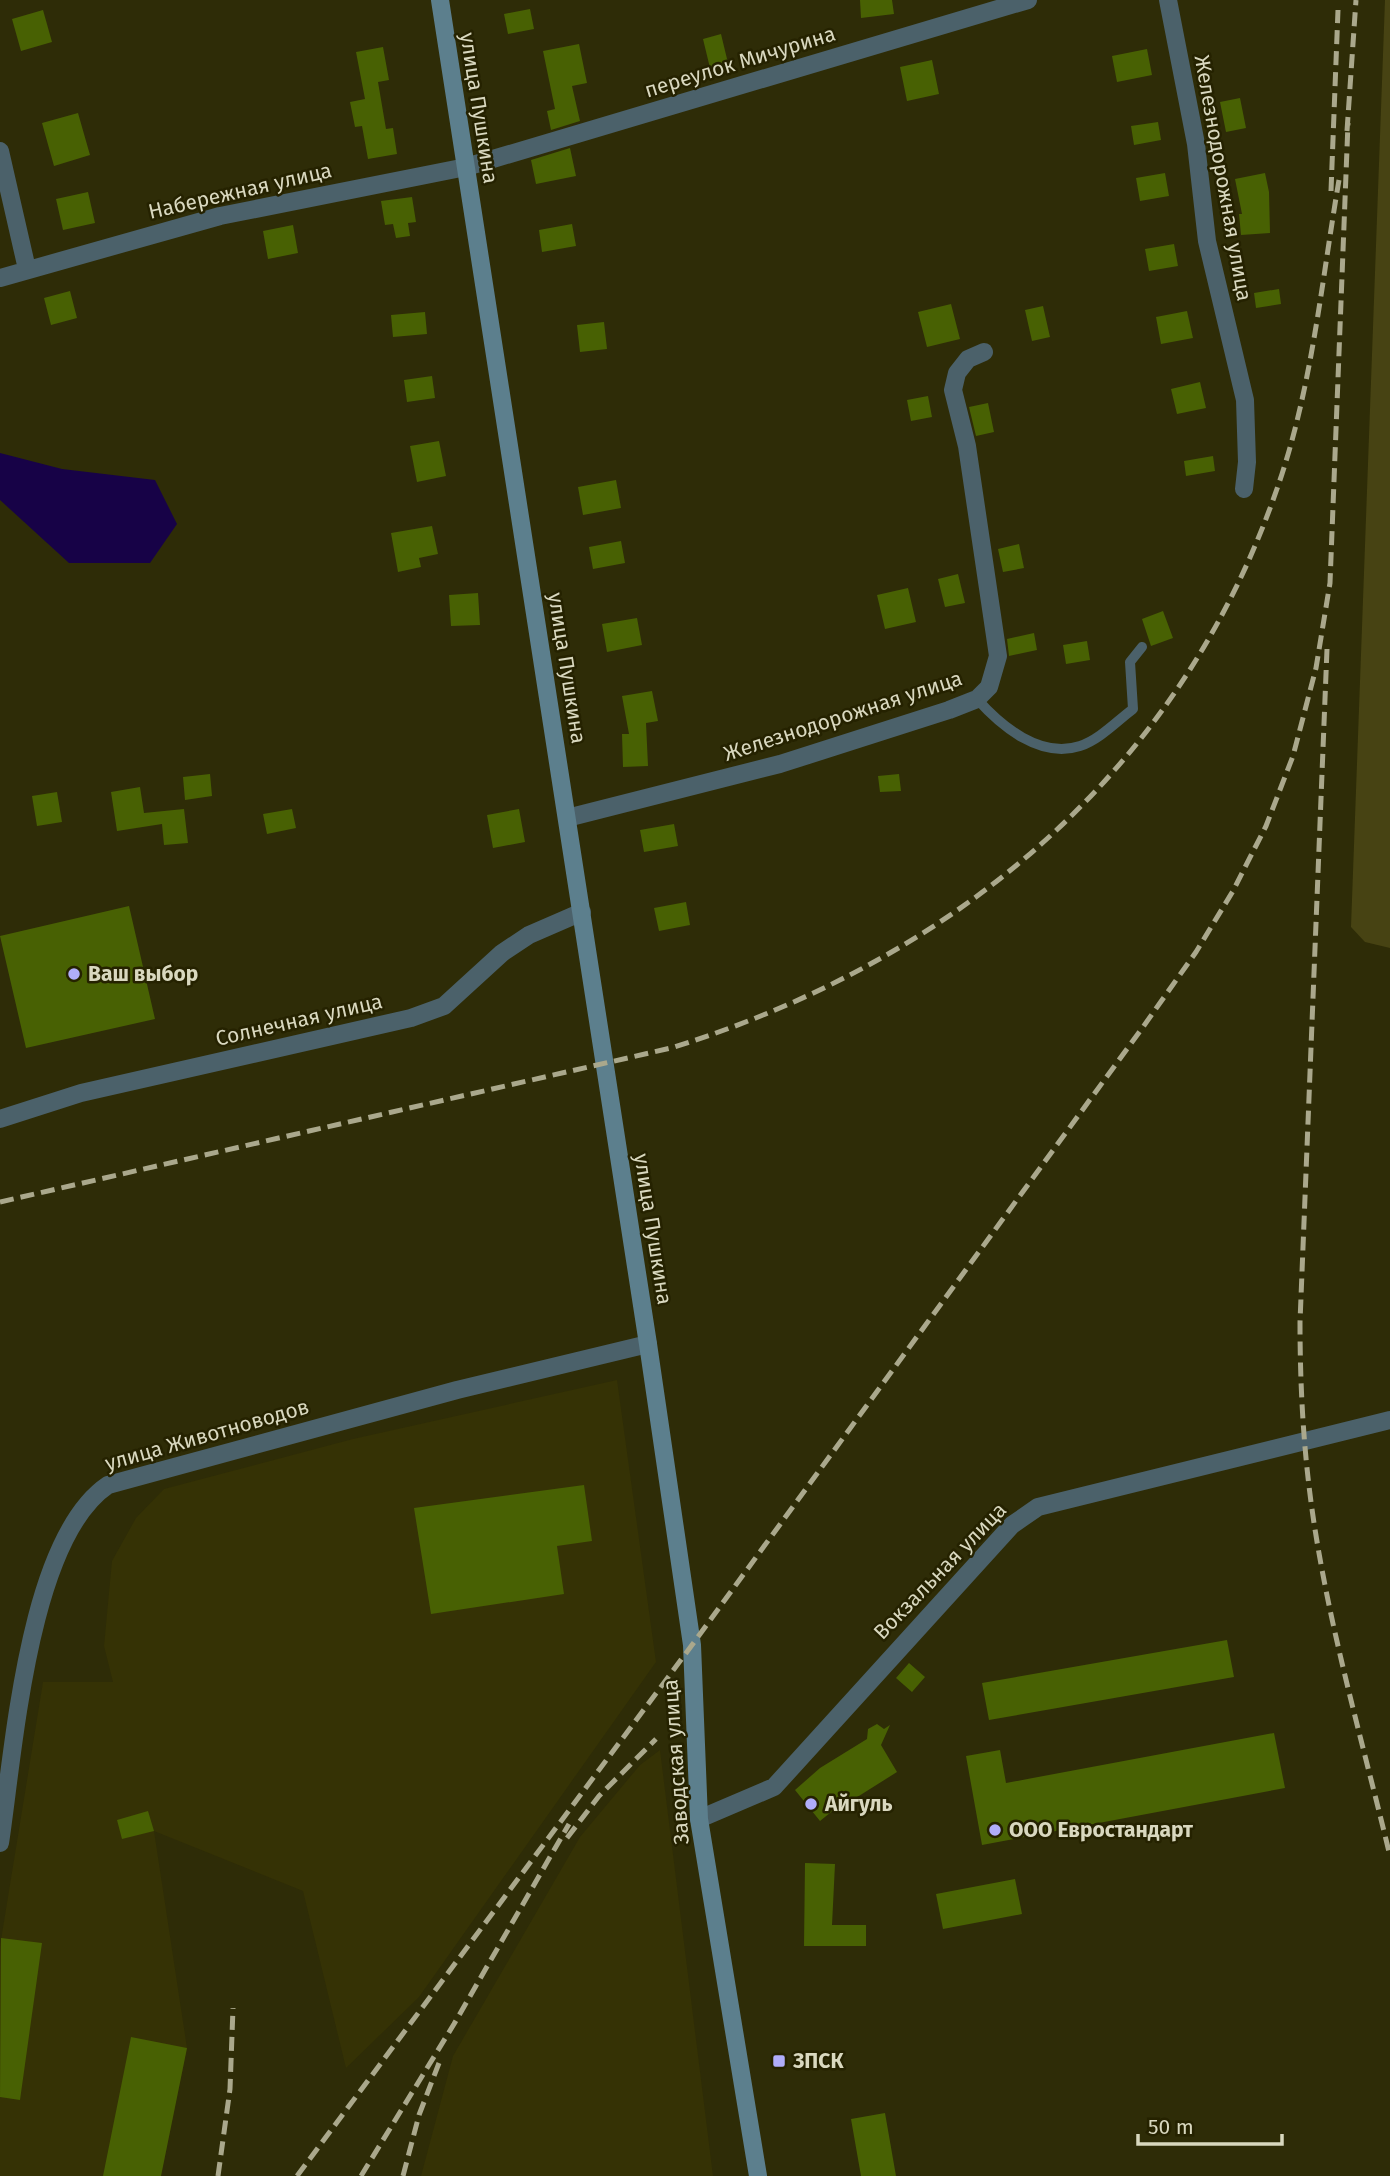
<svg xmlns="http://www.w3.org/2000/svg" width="1390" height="2176" viewBox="0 0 1390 2176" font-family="'Fira Sans',sans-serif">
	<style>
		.built { fill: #353205 }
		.green { fill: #474313 }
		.water { fill: #170247 }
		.building { fill: #486103 }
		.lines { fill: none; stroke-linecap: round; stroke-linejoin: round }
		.lane { stroke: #4b616a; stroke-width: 10 }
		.street { stroke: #4b616a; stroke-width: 18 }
		.secondary { stroke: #5c7f8d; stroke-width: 18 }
		.rail { stroke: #aaa88c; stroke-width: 5; stroke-dasharray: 14 7; stroke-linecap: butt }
		.poi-dot { fill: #b0adfa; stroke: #252200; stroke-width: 2.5 }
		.labels { text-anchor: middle; stroke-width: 5; stroke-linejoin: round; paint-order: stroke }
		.street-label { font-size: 21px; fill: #d9d8bf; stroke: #252200 }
		.poi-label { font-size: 21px; font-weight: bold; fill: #d9d8bf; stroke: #252200; text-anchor: start }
	</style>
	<rect width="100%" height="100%" fill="#2e2c07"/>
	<path class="built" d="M617,1380l39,282 -237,335 -73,71 -43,-177 -149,-60 33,217 -26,128h-161v-230l43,-264h70l-9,-36 8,-85 24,-43 28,-29 189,-50z
		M660,1750l53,426h-292l32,-120 127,-219 60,-72z"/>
	<path class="green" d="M1385,0h5v948l-25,-6 -14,-15z"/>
	<path class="water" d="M0,453l62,16 93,11 22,44 -27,39h-81l-69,-63z"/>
	<path class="building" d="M860,0h32l2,14 -33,4z
		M530,9l4,20 -26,5 -4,-20z
		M43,10l9,32 -31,9 -9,-32z
		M721,34l7,29 -18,5 -7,-29z
		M579,44l8,39 -15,3 8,35 -29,9 -4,-19 8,-2 -12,-58z
		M383,47l6,33 -11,2 8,47 7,-1 4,26 -29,5 -6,-33 -7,1 -5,-25 15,-3 -9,-47z
		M1147,49l5,26 -35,7 -5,-26z
		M932,60l7,34 -32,7 -7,-34z
		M1240,98l6,30 -20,4 -6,-30z
		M78,113l12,42 -36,11 -12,-43z
		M1158,122l3,18 -27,5 -3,-19z
		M570,148l6,28 -40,8 -5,-24z
		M1165,173l4,23 -29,5 -4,-23z
		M1265,173l4,19 1,41 -29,2 -2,-21h3l-7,-35z
		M88,192l7,31 -32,7 -7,-31z
		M412,197l4,25 -8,1 2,13 -14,2 -3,-14 -8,1 -4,-24z
		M572,224l4,22 -34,6 -3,-22z
		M293,225l5,28 -30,6 -5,-28z
		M1174,244l4,22 -29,5 -4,-22z
		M1279,289l2,15 -25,4 -2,-15z
		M70,291l7,27 -26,7 -7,-27z
		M951,304l9,35 -33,8 -9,-35z
		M1043,306l7,31 -18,4 -7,-31z
		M1187,311l6,27 -32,6 -5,-27z
		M425,312l2,22 -34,3 -2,-22z
		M604,322l3,27 -27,3 -3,-27z
		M432,376l3,22 -28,4 -3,-22z
		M1200,382l6,26 -29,6 -6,-25z
		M928,396l4,21 -21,4 -4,-21z
		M988,403l6,29 -18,4 -7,-29z
		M439,441l7,35 -29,6 -7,-36z
		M1213,456l2,15 -29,5 -2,-15z
		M616,480l5,28 -38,7 -5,-28z
		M432,526l6,28 -19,4 2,9 -23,5 -7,-39z
		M621,541l4,22 -32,6 -4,-22z
		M1019,544l5,24 -21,4 -5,-23z
		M958,574l7,29 -20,4 -7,-28z
		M908,588l8,34 -31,7 -8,-34z
		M478,593l2,32 -29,1 -2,-31z
		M1163,611l10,27 -22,8 -9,-27z
		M637,618l5,27 -35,7 -5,-28z
		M1034,633l3,17 -28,6 -2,-17z
		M1087,641l3,19 -24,4 -3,-19z
		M652,691l6,30 -12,2 2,43 -25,1 -1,-33h7l-7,-38z
		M210,774l2,22 -27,4 -2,-23z
		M899,774l2,17 -21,1 -2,-16z
		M140,787l4,26 40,-4 4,34 -24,2 -2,-21 -45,7 -6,-39z
		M57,792l5,30 -25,4 -5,-30z
		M292,809l4,19 -29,6 -4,-20z
		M519,809l6,33 -32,6 -6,-33z
		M674,824l4,22 -34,6 -4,-22z
		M686,902l4,23 -31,6 -5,-23z
		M129,906l26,113 -129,29 -26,-112z
		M584,1485l8,56 -35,5 7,48 -133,20 -17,-106z
		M1227,1640l7,37 -245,43 -7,-37z
		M909,1663l16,14 -13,15 -16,-14z
		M877,1724l7,5 6,-4 -9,20 16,27 -54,34 -2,-2 -21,17 -25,-31 25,-22 47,-29 1,-10z
		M1274,1733l11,55 -303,57 -16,-89 34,-6 6,33z
		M148,1811l6,20 -32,8 -5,-19z
		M805,1863l30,1 -3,61h34v21h-62z
		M1015,1879l7,35 -79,15 -7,-35z
		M1,1938l41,5 -22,157 -20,-3z
		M131,2037l56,11 -26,128h-58z
		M885,2113l11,63h-35l-10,-57z"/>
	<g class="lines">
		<path class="lane" d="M977,699c24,27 63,60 103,47 19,-6 37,-25 53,-37l-3,-47 12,-15"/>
		<path class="street" d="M1168,0l28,144 11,97 38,159 2,62 -3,27
			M0,151l27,118
			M0,278l220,-62 246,-49 562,-167
			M567,818l213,-54 169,-54 28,-11 12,-12 9,-31 -31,-210 -14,-56 4,-17 11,-14 16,-7
			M0,1119l81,-26 330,-75 33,-12 58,-53 27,-18 53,-23
			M699,1819l75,-32 238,-262 26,-18 352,-87
			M0,1843c14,-93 28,-304 108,-358l349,-95 191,-46"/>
		<path class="secondary" d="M440,0l208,1344 44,301 7,174 59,357"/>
		<path class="rail" d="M1347,131l9,-131
			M1331,191l7,-181
			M1327,649l-27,673c0,61 3,120 11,180 16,119 51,237 79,354
			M0,1202l671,-154c289,-90 515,-281 611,-574 31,-96 40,-195 57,-294
			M567,1838l32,-42 57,-57
			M218,2176l12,-87 3,-81
			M297,2176l395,-531 451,-618 53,-75 37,-61 33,-65 27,-70 23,-88 14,-85 18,-460
			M361,2176l93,-152 115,-200
			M403,2176l16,-61 20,-52"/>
	</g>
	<g class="poi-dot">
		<circle cx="74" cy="974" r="7"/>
		<circle cx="811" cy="1804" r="7"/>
		<circle cx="995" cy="1830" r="7"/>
		<rect x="772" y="2054" width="14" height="14" rx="3.5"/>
	</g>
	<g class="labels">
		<g class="street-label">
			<text transform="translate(740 62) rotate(-17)" y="7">переулок Мичурина</text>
			<text transform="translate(479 108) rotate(81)" y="7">улица Пушкина</text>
			<text transform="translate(1223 178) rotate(80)" y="7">Железнодорожная улица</text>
			<text transform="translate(240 191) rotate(-13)" y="7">Набережная улица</text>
			<text transform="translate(567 668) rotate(81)" y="7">улица Пушкина</text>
			<text transform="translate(843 716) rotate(-18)" y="7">Железнодорожная улица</text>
			<text transform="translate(299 1020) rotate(-13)" y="7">Солнечная улица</text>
			<text transform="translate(653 1229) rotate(81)" y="7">улица Пушкина</text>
			<text transform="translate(207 1435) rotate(-16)" y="7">улица Животноводов</text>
			<text transform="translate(940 1571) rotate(-46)" y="7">Вокзальная улица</text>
			<text transform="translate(676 1762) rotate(-94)" y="7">Заводская улица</text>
		</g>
		<g class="poi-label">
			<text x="88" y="981">Ваш выбор</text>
			<text x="825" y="1811">Айгуль</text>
			<text x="1009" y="1837">ООО Евростандарт</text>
			<text x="793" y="2068">ЗПСК</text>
		</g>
	</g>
	<path d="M1138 2134v10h144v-10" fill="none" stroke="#d9d8bf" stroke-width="3.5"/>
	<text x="1148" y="2134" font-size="21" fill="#d9d8bf" stroke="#252200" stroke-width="5" paint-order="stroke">50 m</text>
</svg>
